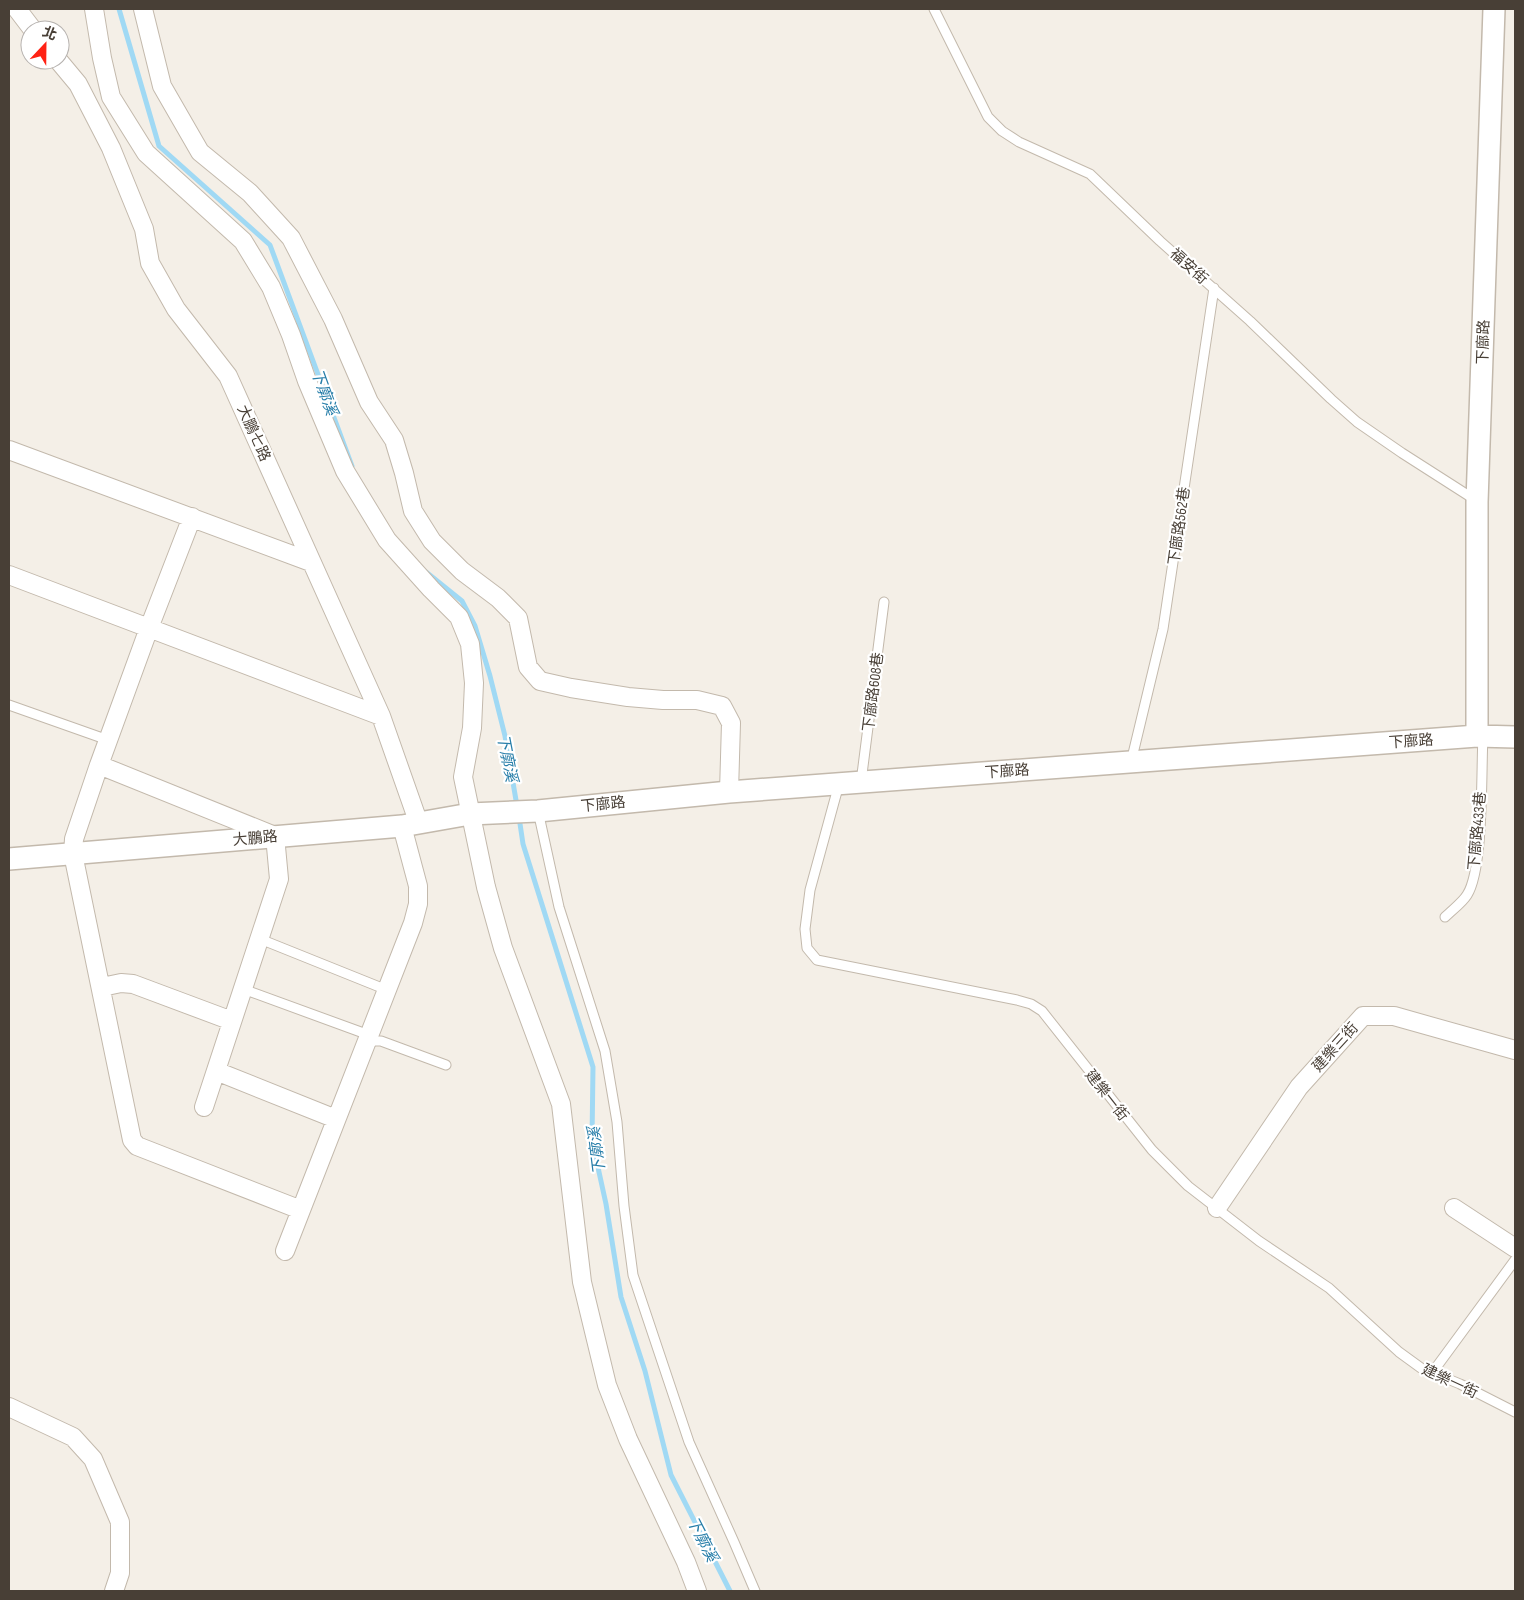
<svg xmlns="http://www.w3.org/2000/svg" width="1524" height="1600" viewBox="0 0 1524 1600" font-family="'Sofia Sans Condensed','Noto Sans TC',sans-serif">
	<style>
		.lines { fill: none; stroke-linecap: round; stroke-linejoin: round }
		.stream { stroke: #a0d9f4; stroke-width: 5 }
		.service-casing { stroke: #c3b9ac; stroke-width: 11 }
		.minor-casing { stroke: #c3b9ac; stroke-width: 20 }
		.tertiary-casing { stroke: #c3b9ac; stroke-width: 24 }
		.service { stroke: #fff; stroke-width: 9 }
		.minor { stroke: #fff; stroke-width: 18 }
		.tertiary { stroke: #fff; stroke-width: 21 }
		.labels { text-anchor: middle; stroke-width: 4.5; stroke-linejoin: round; paint-order: stroke }
		.street-label { font-size: 15px; fill: #483f36; stroke: #fff }
		.water-label { font-size: 16px; font-style: italic; fill: #277ea9; stroke: #fff }
	</style>
	<rect width="100%" height="100%" fill="#f4efe7"/>
	<g class="lines">
		<path class="stream" d="M119,9l40,137 111,99 82,221
			M426,572l36,29 13,25 15,50 15,60 12,70
			M519,817l4,27 70,223 -1,73 14,64 15,93 24,74 26,104 59,116"/>
		<defs>
			<path id="service" d="M934,9l54,108 14,14 17,11 71,32 70,67 90,80 81,78 26,23 45,31 75,48
				M9,705l99,35
				M1131,762l32,-133 51,-341
				M861,782l23,-180
				M839,784l-29,106 -5,39 2,19 10,12 200,40 14,4 11,7 110,139 36,36 71,55 70,47 70,64 22,16 39,16 55,28
				M538,811l21,96 46,144 12,71 7,84 9,69 56,167 45,100 21,49
				M1445,917c7,-7 17,-14 22,-22 17,-26 14,-124 16,-159
				M260,939l127,51
				M243,989l126,46
				M366,1045l8,-4h7l65,24
				M1432,1373l83,-113"/>
			<path id="minor" d="M17,9l16,21
				M94,9l8,49 9,39 35,56 97,88 28,46 20,48 16,46 38,90 42,69 44,49 28,28 11,27 4,39 -2,45 -9,49 23,110 17,61 58,156 21,178 25,103 21,54 58,123 11,29
				M143,9l19,77 38,66 50,41 41,45 42,81 36,83 25,38 10,33 9,38 19,30 30,30 36,27 20,20 10,49 12,14 31,7 57,9 35,3h34l25,6 9,17 -2,69
				M58,60l20,24 33,64 33,81 6,34 26,46 52,67 153,340 38,108
				M9,450l302,112
				M192,517l-43,111 -50,137 -25,74 -1,15 59,286 5,6 164,64
				M9,575l372,141
				M99,765l176,71 4,43 -75,228
				M102,987l19,-4 12,1 99,37
				M216,1071l120,48
				M1217,1208l82,-121 64,-71h31l121,34
				M1454,1208l61,40
				M285,1251l128,-328 5,-19v-18l-16,-60
				M9,1407l64,30 20,22 27,63v51l-6,18"/>
			<path id="tertiary" d="M1477,736v-234l17,-493
				M9,859l393,-33 68,-12 68,-3 191,-19 748,-56 38,1"/>
		</defs>
		<use href="#service" class="service-casing"/>
		<use href="#minor" class="minor-casing"/>
		<use href="#tertiary" class="tertiary-casing"/>
		<use href="#service" class="service"/>
		<use href="#minor" class="minor"/>
		<use href="#tertiary" class="tertiary"/>
	</g>
	<g class="labels">
		<g class="street-label">
			<text transform="translate(1189 266) rotate(42)" y="5">福安街</text>
			<text transform="translate(1483 342) rotate(-88)" y="5">下廍路</text>
			<text transform="translate(254 433) rotate(66)" y="5">大鵬七路</text>
			<text transform="translate(1179 526) rotate(-82)" y="5">下廍路562巷</text>
			<text transform="translate(873 692) rotate(-83)" y="5">下廍路608巷</text>
			<text transform="translate(1411 741) rotate(-4)" y="5">下廍路</text>
			<text transform="translate(1007 771) rotate(-4)" y="5">下廍路</text>
			<text transform="translate(603 804) rotate(-6)" y="5">下廍路</text>
			<text transform="translate(1477 831) rotate(-85)" y="5">下廍路433巷</text>
			<text transform="translate(255 838) rotate(-5)" y="5">大鵬路</text>
			<text transform="translate(1335 1047) rotate(-48)" y="5">建樂三街</text>
			<text transform="translate(1107 1095) rotate(52)" y="5">建樂一街</text>
			<text transform="translate(1450 1381) rotate(25)" y="5">建樂一街</text>
		</g>
		<g class="water-label">
			<text transform="translate(325 392) rotate(70)" y="6">下廓溪</text>
			<text transform="translate(508 758) rotate(79)" y="6">下廓溪</text>
			<text transform="translate(596 1151) rotate(-97)" y="6">下廓溪</text>
			<text transform="translate(703 1539) rotate(63)" y="6">下廓溪</text>
		</g>
	</g>
	<rect width="1524" height="1600" fill="none" stroke="#483f36" stroke-width="20"/>
	<g transform="translate(45 45) rotate(22)"><circle r="24" fill="#ffffff" stroke="#b6b2af"/>
	<path d="M0-4L9 19L0 12L-9 19Z" fill="#ff2214"/>
	<text y="-8" font-size="14" font-weight="bold" text-anchor="middle" fill="#483f36">北</text>
	</g>
</svg>
